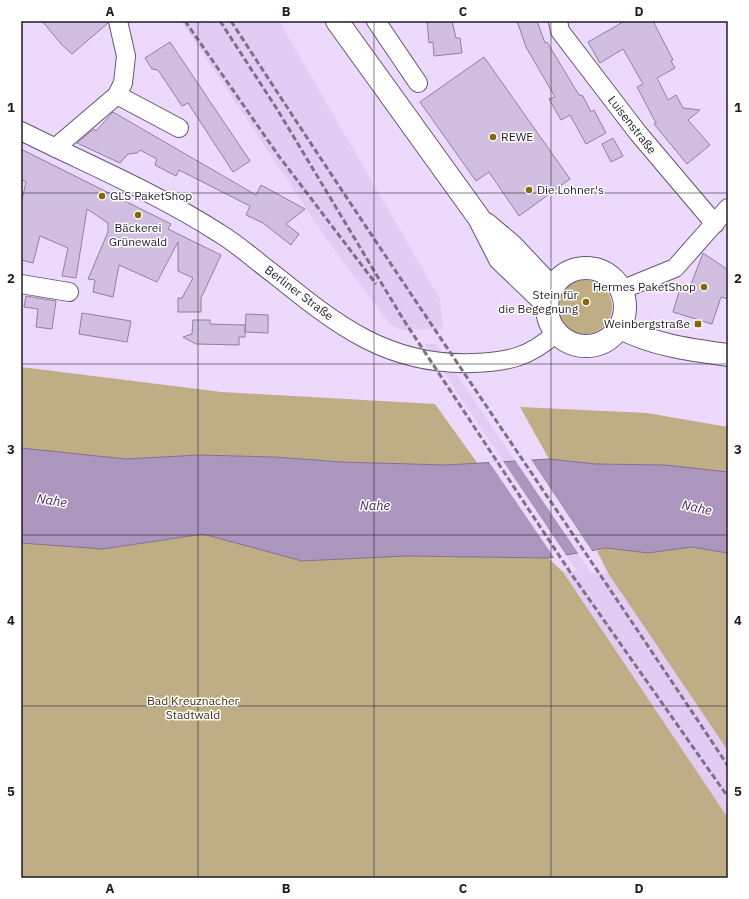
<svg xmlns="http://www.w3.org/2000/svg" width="749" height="899" viewBox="0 0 749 899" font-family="'IBM Plex Sans',sans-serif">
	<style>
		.built { fill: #e2ccf4 }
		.green { fill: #bead85 }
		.water { fill: #ac96be; stroke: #827190 }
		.pier { fill: #ecd9fb }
		.building { fill: #d1bee0; stroke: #91809f }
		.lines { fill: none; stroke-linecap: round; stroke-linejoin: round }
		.minor-casing { stroke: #655572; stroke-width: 20 }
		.primary-casing { stroke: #655572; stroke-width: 24 }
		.minor { stroke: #fff; stroke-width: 18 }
		.primary { stroke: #fff; stroke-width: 22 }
		.rail { stroke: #7d7187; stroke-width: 3; stroke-dasharray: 6 3; stroke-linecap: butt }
		.grid { fill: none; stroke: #211a26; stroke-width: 1; stroke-opacity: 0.55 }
		.poi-dot { fill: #866701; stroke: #fff; stroke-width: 1.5 }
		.labels { text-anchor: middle; stroke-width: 3; stroke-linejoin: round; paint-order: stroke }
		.street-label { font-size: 12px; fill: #211a26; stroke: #fff }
		.poi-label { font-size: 12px; fill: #211a26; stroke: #fff; text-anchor: start }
		.park-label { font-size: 12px; fill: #41330e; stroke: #fff }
		.water-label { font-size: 13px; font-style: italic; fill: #48295d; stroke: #fff }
		.neatline { fill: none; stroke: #211a26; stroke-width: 1.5 }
		.grid-label { font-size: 13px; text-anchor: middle; font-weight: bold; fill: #211a26 }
	</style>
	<rect width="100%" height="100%" fill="#ecd9fb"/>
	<path class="built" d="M181,21h98l161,278 3,30 -42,1 -12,-7 -63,-85z
		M425,344h11l155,229h17l120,178v67l-165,-246 14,-1z"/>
	<path class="green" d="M558 307a27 27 0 1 1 54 0a27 27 0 1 1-54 0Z
		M21,367l201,25 213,12 43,60 -32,1 -104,-3 -68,-5 -75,-2 -73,4 -101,-10 -4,-1z
		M520,407l127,6 81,14v45l-63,-7 -70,-1 -46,-5z
		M203,534l99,27 103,-5 143,2 15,14 165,246v60h-707v-335l82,6z
		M691,547l37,6v198l-120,-178 -11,-22 10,-3 41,5z"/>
	<path class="water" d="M21,448l105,11 73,-4 75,2 68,5 104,3 104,-6 45,5 70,1 63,7v81l-37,-6 -43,6 -41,-5 -59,10 -143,-2 -103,5 -99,-27 -100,15 -82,-6z"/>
	<path class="pier" d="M530,458l64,96 -14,2 -65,-96z
		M503,461l65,97 -13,1 -66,-97z"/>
	<path class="building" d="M42,21h66v2l-36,31 -10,-9z
		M427,21h25l4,17h4l2,15 -28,3 -1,-14 -4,1z
		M517,21h20l8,22 2,-1 32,53 4,1 8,16 3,-2 12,23 -20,11 -16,-29 -9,5 -12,-21 6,-2 -29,-50z
		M625,21h28l20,39 -2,1 4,7 -18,10 11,22 8,-5 7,13 17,2 -12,10 22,25 -23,19 -33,-40 2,-1 -19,-36 6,-3 -20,-35 -23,14 -12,-21z
		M170,42l80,119 -17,11 -45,-69 -6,3 -24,-36 -6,-1 -7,-11z
		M484,57l86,122 -51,37 -30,-44 -13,9 -56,-79z
		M113,112l143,83 5,-10 44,24 -19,15 13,10 -8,11 -28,-22 -17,-8 4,-9 -71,-36 -3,6 -21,-11 2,-6 -17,-9 -3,3 -9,1 -8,9 -43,-20 17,-14 2,2z
		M613,138l10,18 -12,6 -9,-18z
		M21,149l150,75 -3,5 53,26 -20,43v14h-23v-14h4l11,-20 -15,-7v-29l-21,40 -38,-17 -6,32 -20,-5 2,-12 -7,-1 20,-47v-9l-21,-14 -11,69 -14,-2 6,-28 -28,-12 -7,27 -12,-3v-56l5,-22 -5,-3z
		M703,253l25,17v29l-7,-2 -9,27 -39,-12 8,-27 9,2z
		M26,296l30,5 -4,28 -16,-2 2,-18 -14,-2z
		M82,313l49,8 -4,21 -48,-8z
		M246,314l22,1v18l-23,-1z
		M193,320h17v4l35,1v12h-6v8l-43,-1 -13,-7 9,-3z"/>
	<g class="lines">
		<defs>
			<path id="minor" d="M376,21l42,62
				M558,21l2,10 78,102 77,91
				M117,95l62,33
				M21,131c66,33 136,62 198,102 20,12 37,28 56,42 62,50 113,91 198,88 35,-1 57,-6 83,-30
				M55,148l62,-53 6,-12 3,-27 -8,-35
				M21,284l48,8
				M621,290l54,-22 53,-60"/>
			<path id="primary" d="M337,21l142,197 21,41 47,45
				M486,224l26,22 32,34 9,5
				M547 307a39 39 0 1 1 78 0a39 39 0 1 1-78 0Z
				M619,327c33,18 72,23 109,28"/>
		</defs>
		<use href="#minor" class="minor-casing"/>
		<use href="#primary" class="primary-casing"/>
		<use href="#minor" class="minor"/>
		<use href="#primary" class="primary"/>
		<path class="rail" d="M185,21l93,134 98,129
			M220,21l57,88 126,210 167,253 158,225
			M231,21c162,251 332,496 497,745"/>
	</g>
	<path class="grid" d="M198,21v857M374,21v857M551,21v857M21,193h707M21,364h707M21,535h707M21,706h707"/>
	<g class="poi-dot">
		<circle cx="493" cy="137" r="4"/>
		<circle cx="529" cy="190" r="4"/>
		<circle cx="102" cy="196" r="4"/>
		<circle cx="138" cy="215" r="4"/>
		<circle cx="704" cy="287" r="4"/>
		<circle cx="586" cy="302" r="4"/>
		<rect x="694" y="320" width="8" height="8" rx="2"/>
	</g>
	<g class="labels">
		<g class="street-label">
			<text transform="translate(632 125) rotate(52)" y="4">Luisenstraße</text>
			<text transform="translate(299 293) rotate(37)" y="4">Berliner Straße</text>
		</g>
		<g class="poi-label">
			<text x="501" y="141">REWE</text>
			<text x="537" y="194">Die Lohner's</text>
			<text x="110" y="200">GLS PaketShop</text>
			<text x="138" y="232" text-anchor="middle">Bäckerei<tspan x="138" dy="14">Grünewald</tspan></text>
			<text x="696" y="291" text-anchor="end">Hermes PaketShop</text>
			<text x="578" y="299" text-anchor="end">Stein für<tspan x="578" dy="14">die Begegnung</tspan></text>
			<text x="690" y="328" text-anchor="end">Weinbergstraße</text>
		</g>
		<g class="park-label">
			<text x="193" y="705">Bad Kreuznacher<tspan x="193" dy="14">Stadtwald</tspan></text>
		</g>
		<g class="water-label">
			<text transform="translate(52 500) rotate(8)" y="5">Nahe</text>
			<text x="375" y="510">Nahe</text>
			<text transform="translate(697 507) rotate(12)" y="5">Nahe</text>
		</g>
	</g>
	<rect width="749" height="899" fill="none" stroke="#ffffff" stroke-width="44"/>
	<rect x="22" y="22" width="705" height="855" class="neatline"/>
	<g class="grid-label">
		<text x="110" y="16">A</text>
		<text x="286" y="16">B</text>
		<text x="463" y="16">C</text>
		<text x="639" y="16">D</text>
		<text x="11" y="112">1</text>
		<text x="738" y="112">1</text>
		<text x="11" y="283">2</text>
		<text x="738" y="283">2</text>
		<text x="11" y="454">3</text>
		<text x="738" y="454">3</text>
		<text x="11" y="625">4</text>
		<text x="738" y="625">4</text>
		<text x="11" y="796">5</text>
		<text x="738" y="796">5</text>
		<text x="110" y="893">A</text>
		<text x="286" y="893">B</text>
		<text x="463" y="893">C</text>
		<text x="639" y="893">D</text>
	</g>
</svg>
